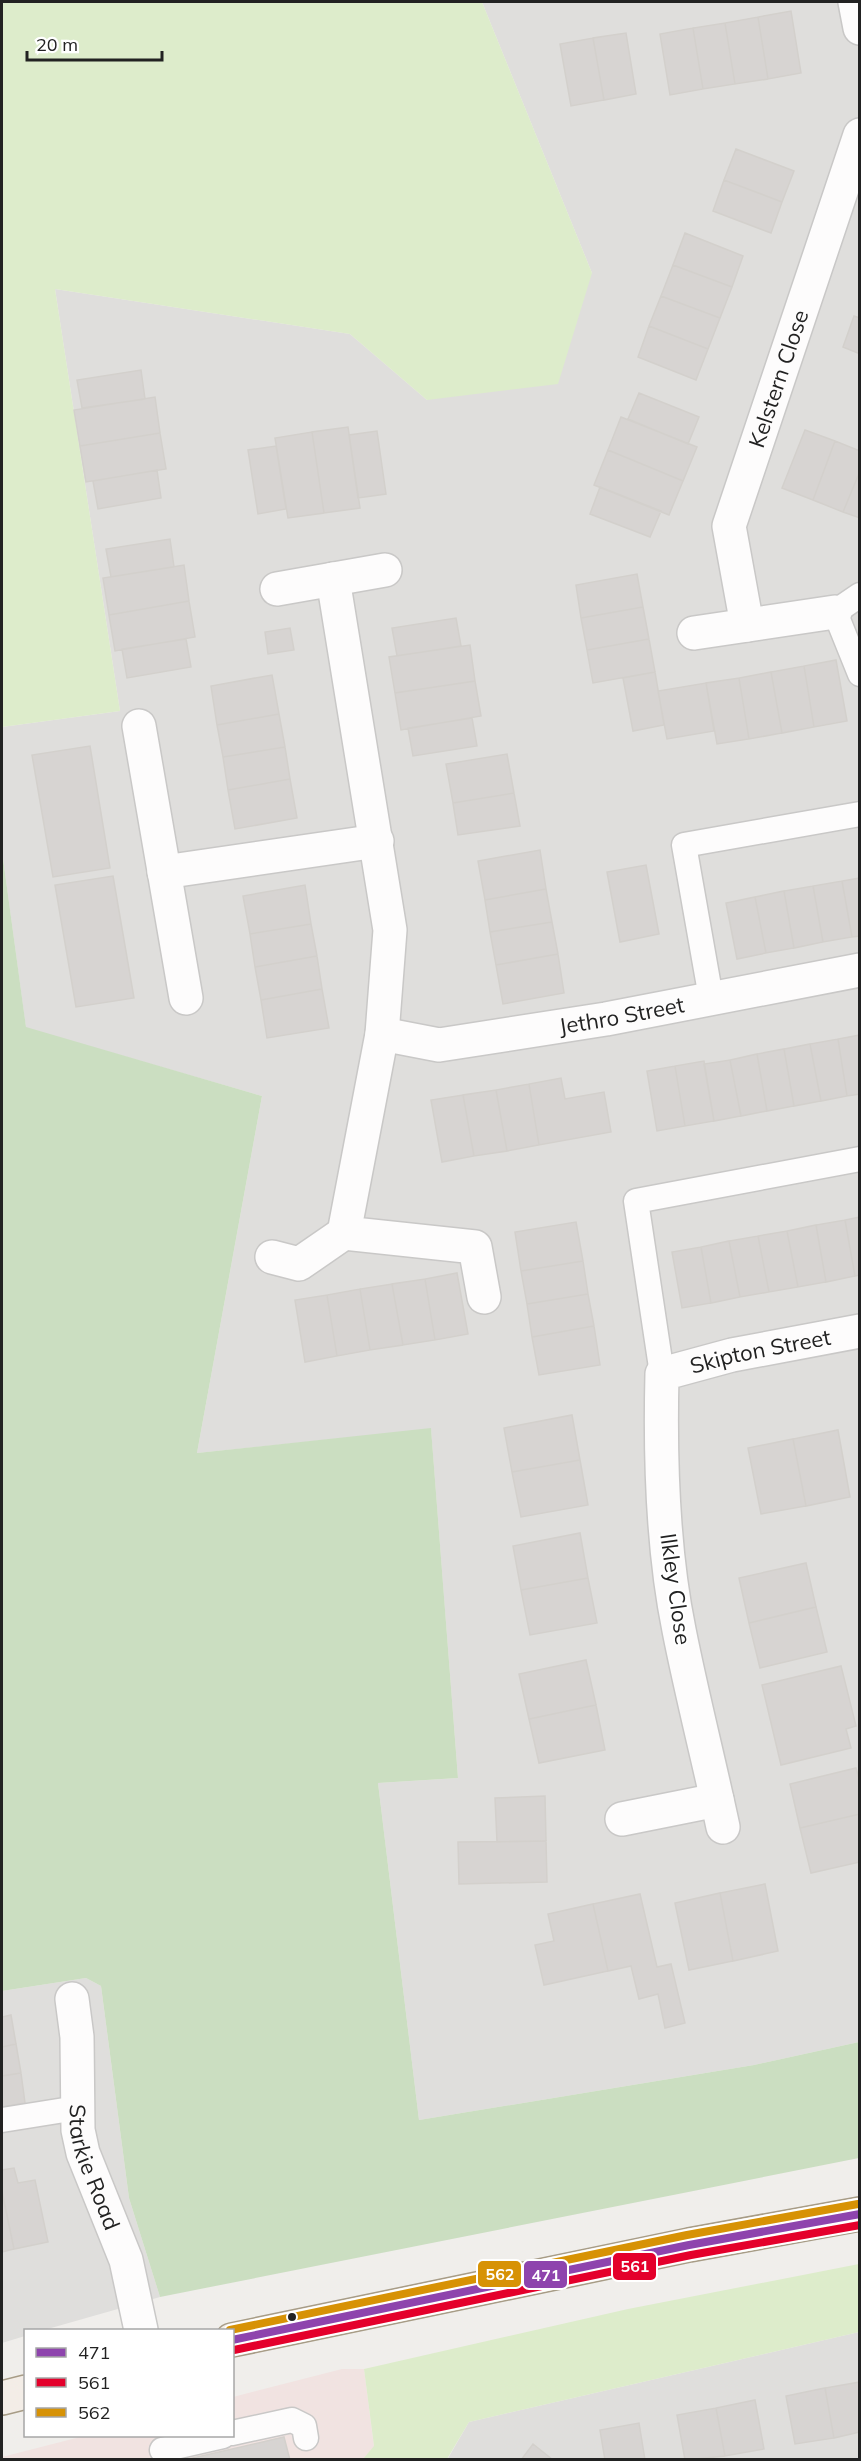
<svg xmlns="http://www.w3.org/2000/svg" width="861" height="2461" viewBox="0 0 861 2461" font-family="Mulish,sans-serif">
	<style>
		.residential { fill: #dfdedc }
		.commercial { fill: #f1e3e1 }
		.grass { fill: #ddeccb }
		.forest { fill: #cbdec1 }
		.building { fill: #d7d4d2; stroke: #d3d0cc; stroke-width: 1.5 }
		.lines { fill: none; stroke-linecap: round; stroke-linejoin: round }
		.service-casing { stroke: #c9c8c7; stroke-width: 27 }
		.minor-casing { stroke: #c9c8c7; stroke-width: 36 }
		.primary-casing { stroke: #a79c86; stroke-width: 36 }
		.service { stroke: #fdfcfc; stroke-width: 24 }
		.minor { stroke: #fdfcfc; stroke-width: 33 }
		.primary { stroke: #f3ede7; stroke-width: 33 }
		.bus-1-casing { stroke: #fff; stroke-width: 12 }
		.bus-2-casing { stroke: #fff; stroke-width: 12 }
		.bus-3-casing { stroke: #fff; stroke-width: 12 }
		.bus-1 { stroke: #8e44ad; stroke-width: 8 }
		.bus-2 { stroke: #e4002b; stroke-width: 8 }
		.bus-3 { stroke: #d79205; stroke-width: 8 }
		.bus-dot { fill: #222; stroke: #fff; stroke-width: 2 }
		.labels { text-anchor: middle; stroke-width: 4.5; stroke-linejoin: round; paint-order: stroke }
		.street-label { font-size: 22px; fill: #222; stroke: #fff }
		.line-badge { stroke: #fff; stroke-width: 2 }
		.badge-label { font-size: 16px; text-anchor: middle; font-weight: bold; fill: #fff }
	</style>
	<rect width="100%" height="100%" fill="#f0eeeb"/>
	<path class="residential" d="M482,2h377v2040l-105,23 -335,55 -41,-337 80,-5 -27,-349 -234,24 65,-357 -236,-68 -24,-177v-124l118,-16 -65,-422 295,45 77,66 165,-127z
		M86,1978l15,8 28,212 31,99 -116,33h-18l-1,6 -23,7v-352z
		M859,2332v127l-412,1 22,-38z"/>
	<path class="commercial" d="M342,2369h22l10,78 -11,12 -361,1v-3l82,-21h148l1,-39z"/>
	<path class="grass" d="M2,2h480l110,271 -34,111 -131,16 -77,-66 -295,-45 65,422 -118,16z
		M859,2264v68l-390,90 -22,37h-84l11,-13 -10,-77 264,-60z"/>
	<path class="forest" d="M2,851l24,176 236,69 -65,357 234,-25 27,350 -80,5 41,337 335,-55 105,-23v116l-699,139 -31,-99 -28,-212 -15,-8 -84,13z"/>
	<path class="building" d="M791,11l10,62 -33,6 -10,-62z
		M758,17l10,62 -33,5 -10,-61z
		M725,23l10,61 -32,5 -10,-61z
		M693,28l10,61 -33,6 -10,-61z
		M626,33l10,61 -32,6 -11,-62z
		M593,38l11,62 -33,6 -11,-62z
		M736,149l58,22 -12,31 -58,-22z
		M724,180l58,22 -11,31 -58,-22z
		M685,233l58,23 -11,31 -59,-22z
		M673,265l59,22 -12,31 -59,-22z
		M661,296l59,22 -12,31 -59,-23z
		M854,316l6,2v36l-17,-7z
		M649,326l59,23 -12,31 -58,-23z
		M141,370l4,29 -63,9 -5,-28z
		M639,393l60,24 -11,27 -60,-25z
		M155,397l5,36 -80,13 -6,-36z
		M621,417l76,30 -14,34 -75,-31z
		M348,427l12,81 -36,5 -12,-81z
		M805,430l30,11 -22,59 -31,-12z
		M377,431l9,63 -28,4 -9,-63z
		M312,432l12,81 -36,5 -13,-80z
		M160,433l6,36 -80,13 -6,-36z
		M835,441l25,10v20l-17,41 -30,-12z
		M276,446l10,63 -28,5 -10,-64z
		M608,450l75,31 -14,34 -75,-30z
		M157,470l4,28 -63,11 -5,-28z
		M860,471v47l-17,-6z
		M600,487l61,24 -11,26 -60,-23z
		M170,539l4,28 -63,10 -5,-28z
		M184,565l5,36 -80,14 -6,-37z
		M637,574l6,33 -62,11 -5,-33z
		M189,601l6,36 -80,14 -6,-36z
		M643,607l6,32 -62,11 -6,-32z
		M456,618l5,28 -64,10 -5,-28z
		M290,628l4,22 -26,4 -3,-22z
		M186,639l5,28 -64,11 -5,-29z
		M649,639l6,33 -62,11 -6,-33z
		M470,645l5,36 -80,12 -6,-36z
		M836,660l11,61 -33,6 -10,-61z
		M804,666l10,61 -32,6 -11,-61z
		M655,672l9,53 -31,6 -10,-53z
		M771,672l11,61 -33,6 -10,-61z
		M272,675l7,39 -62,11 -6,-39z
		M739,678l10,61 -32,5 -11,-61z
		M475,681l6,35 -80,14 -6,-37z
		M706,683l8,48 -47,8 -9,-48z
		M279,714l6,33 -62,10 -6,-32z
		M472,718l5,28 -64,10 -5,-28z
		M90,746l20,122 -57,9 -21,-122z
		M285,747l5,32 -62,11 -5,-33z
		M507,754l7,39 -61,10 -7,-39z
		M290,779l7,39 -62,11 -7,-39z
		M514,793l6,33 -62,9 -5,-32z
		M540,850l6,39 -61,11 -7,-39z
		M646,865l13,69 -39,8 -13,-70z
		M113,876l21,122 -58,9 -21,-122z
		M860,878v58l-8,1 -10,-56z
		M842,881l10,56 -29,5 -10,-56z
		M305,885l6,39 -61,10 -7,-38z
		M813,886l10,56 -29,6 -10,-57z
		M546,889l6,33 -62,10 -5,-32z
		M784,891l10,57 -28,5 -11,-56z
		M755,897l11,56 -29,6 -11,-56z
		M552,922l6,32 -62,11 -6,-33z
		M311,924l6,32 -62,11 -5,-33z
		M558,954l6,39 -61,11 -7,-39z
		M317,956l5,33 -61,11 -6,-33z
		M322,989l7,39 -62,10 -6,-38z
		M860,1035v59l-13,2 -9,-57z
		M838,1039l9,57 -26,5 -11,-57z
		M810,1044l11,57 -27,5 -10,-57z
		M784,1049l10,57 -27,5 -10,-57z
		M757,1054l10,57 -26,5 -11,-56z
		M730,1060l11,56 -27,5 -10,-57z
		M704,1061l10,60 -29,5 -10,-60z
		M675,1066l10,60 -28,5 -10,-60z
		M561,1078l4,21 39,-7 7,40 -72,13 -10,-61z
		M529,1084l10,61 -32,6 -11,-61z
		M496,1090l11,61 -33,5 -11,-61z
		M463,1095l11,61 -32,6 -11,-62z
		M860,1217v58l-5,1 -10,-56z
		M845,1220l10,56 -29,6 -10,-57z
		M576,1222l7,39 -62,10 -6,-39z
		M816,1225l10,57 -28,5 -11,-56z
		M787,1231l11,56 -29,5 -11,-56z
		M758,1236l11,56 -29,5 -11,-56z
		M729,1241l11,56 -29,6 -10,-56z
		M701,1247l10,56 -29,5 -10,-56z
		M583,1261l5,33 -61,10 -6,-33z
		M457,1273l11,61 -33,6 -10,-61z
		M425,1279l10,61 -32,5 -11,-61z
		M392,1284l11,61 -33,5 -10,-61z
		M360,1289l10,61 -33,6 -10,-61z
		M588,1294l6,32 -62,11 -5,-33z
		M327,1295l10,61 -32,6 -10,-62z
		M594,1326l6,39 -61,10 -7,-38z
		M572,1415l8,45 -68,12 -8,-44z
		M838,1430l12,67 -44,9 -13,-67z
		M793,1439l13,67 -45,8 -13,-66z
		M580,1460l8,45 -67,12 -9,-45z
		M580,1533l8,45 -67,12 -8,-44z
		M806,1563l10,44 -67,16 -10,-45z
		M588,1578l9,45 -67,12 -9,-45z
		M816,1607l11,45 -67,16 -11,-45z
		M586,1660l10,45 -67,14 -10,-45z
		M841,1666l15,60 -10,3 5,19 -70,17 -19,-80z
		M596,1705l9,45 -66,13 -10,-44z
		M856,1768l4,14v32l-60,14 -10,-44z
		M545,1796l1,45 -49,1 -2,-44z
		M860,1814v48l-49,11 -11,-45z
		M546,1841l1,41 -88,2 -1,-42z
		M765,1884l13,67 -45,10 -13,-68z
		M720,1893l13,68 -44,9 -14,-67z
		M640,1894l17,73 14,-3 14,59 -20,5 -7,-34 -19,5 -8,-33 -23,5 -15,-67z
		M593,1904l15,67 -64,14 -9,-40 19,-4 -6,-27z
		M11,2015l5,29 -14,3v-30z
		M16,2044l5,29 -19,3v-29z
		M21,2073l4,30 -23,4v-31z
		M14,2168l4,15 17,-3 13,62 -34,7 -12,-58v-21z
		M2,2192l12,57 -12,3z
		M860,2382v50l-26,6 -9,-50z
		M825,2388l9,50 -39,6 -9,-48z
		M755,2400l9,49 -39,7 -9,-48z
		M716,2408l9,48 -40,4 -8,-45z
		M639,2423l6,37h-40l-5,-30z
		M284,2437l6,23h-106z
		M533,2444l20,16h-32z"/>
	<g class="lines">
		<defs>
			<path id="service" d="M860,595l-25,17 25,62
				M711,998l-27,-153 176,-31
				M662,1374l-26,-173 224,-42
				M2,2120l75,-12
				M232,2433l60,-13 12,6 2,12
				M162,2450l61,-14"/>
			<g id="minor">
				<path d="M855,2l5,26"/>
				<path d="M333,579l57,351 -8,104 -38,199 131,14 9,50"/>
				<path d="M277,589l108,-19"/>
				<path id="s1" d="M747,625l-18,-99 131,-391"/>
				<path d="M694,633l141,-21"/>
				<path d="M139,726l47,272"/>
				<path d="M164,872l213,-31"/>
				<path id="s2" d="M382,1034l57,11 167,-26 254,-49"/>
				<path d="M272,1257l27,7 45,-31"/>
				<path d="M622,1819l95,-19"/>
				<path id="s3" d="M723,1827c-14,-66 -31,-131 -44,-197 -16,-78 -19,-176 -17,-256l70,-19 128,-24"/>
				<path id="s4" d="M72,1999l5,38 1,93 5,23 43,107 15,70"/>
			</g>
			<path id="primary" d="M232,2340l457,-95 171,-31
				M2,2398l24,-6"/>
		</defs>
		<use href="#service" class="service-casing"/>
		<use href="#minor" class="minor-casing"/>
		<use href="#primary" class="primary-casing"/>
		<use href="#service" class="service"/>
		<use href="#minor" class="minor"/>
		<use href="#primary" class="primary"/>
		<defs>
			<path id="bus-1" d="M232,2340l457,-95 171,-31"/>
			<path id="bus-2" d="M234,2350l457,-95 169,-30"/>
			<path id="bus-3" d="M230,2330l457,-95 171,-31"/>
		</defs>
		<use href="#bus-1" class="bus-1-casing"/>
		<use href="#bus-2" class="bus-2-casing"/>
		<use href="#bus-3" class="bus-3-casing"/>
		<use href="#bus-1" class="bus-1"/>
		<use href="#bus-2" class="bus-2"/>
		<use href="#bus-3" class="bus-3"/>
	</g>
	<circle class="bus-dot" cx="292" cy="2317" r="5"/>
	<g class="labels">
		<g class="street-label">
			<text dy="8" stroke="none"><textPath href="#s1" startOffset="256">Kelstern Close</textPath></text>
			<text dy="8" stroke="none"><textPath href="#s2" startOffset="243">Jethro Street</textPath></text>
			<text dy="8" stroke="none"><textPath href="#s3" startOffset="560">Skipton Street</textPath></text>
			<text transform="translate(676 1589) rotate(82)" y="8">Ilkley Close</text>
			<text dy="8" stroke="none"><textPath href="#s4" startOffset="171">Starkie Road</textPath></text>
		</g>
	</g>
	<g class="line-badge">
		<rect x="612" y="2252" width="45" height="29" rx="6" fill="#e4002b"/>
		<rect x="477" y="2260" width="45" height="28" rx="6" fill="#d79205"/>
		<rect x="523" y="2260" width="45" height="29" rx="6" fill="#8e44ad"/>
	</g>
	<g class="badge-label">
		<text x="635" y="2272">561</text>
		<text x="500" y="2280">562</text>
		<text x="546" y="2281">471</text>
	</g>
	<rect width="861" height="2461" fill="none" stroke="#222222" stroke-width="6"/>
	<rect x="24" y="2329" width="210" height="108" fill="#ffffff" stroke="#a7a7a7" stroke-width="1.5"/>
	<rect x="36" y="2348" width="30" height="9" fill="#8e44ad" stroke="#a7a7a7" stroke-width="1.5"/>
	<text x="78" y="2359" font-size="18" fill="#222222">471</text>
	<rect x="36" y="2378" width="30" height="9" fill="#e4002b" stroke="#a7a7a7" stroke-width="1.5"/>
	<text x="78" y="2389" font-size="18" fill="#222222">561</text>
	<rect x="36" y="2408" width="30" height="9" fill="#d79205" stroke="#a7a7a7" stroke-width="1.5"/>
	<text x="78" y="2419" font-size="18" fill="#222222">562</text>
	<path d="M27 51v9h135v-9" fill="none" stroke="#222222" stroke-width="3"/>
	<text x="36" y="51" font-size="18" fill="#222222" stroke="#ffffff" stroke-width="4.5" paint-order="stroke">20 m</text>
</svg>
